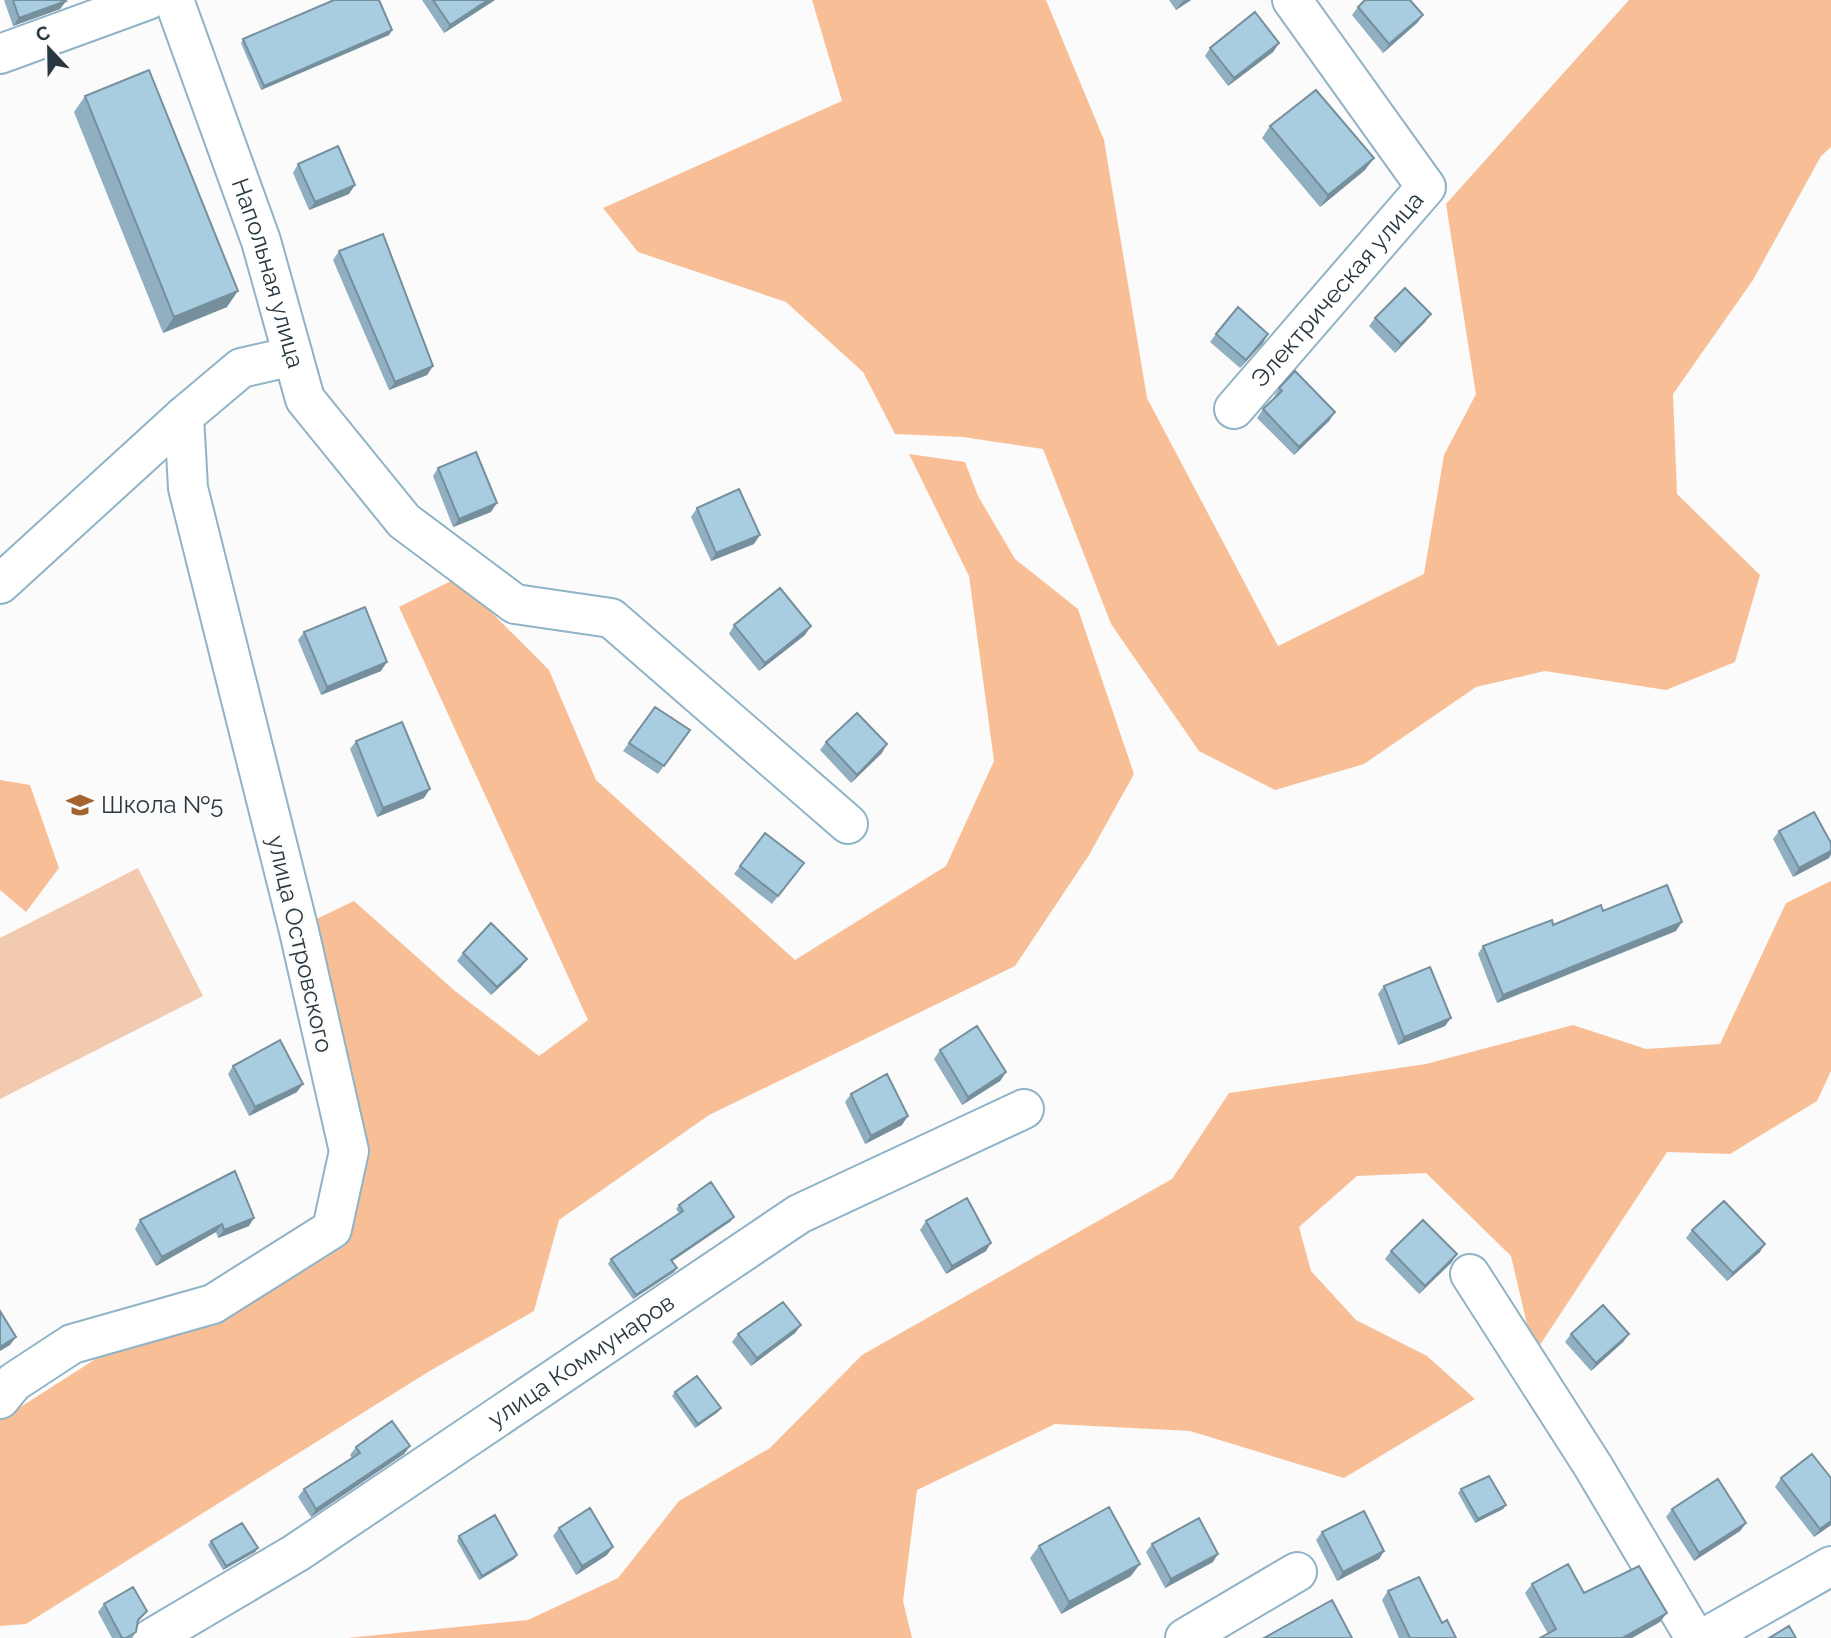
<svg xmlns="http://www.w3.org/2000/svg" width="1831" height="1638" viewBox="0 0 1831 1638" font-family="Raleway,sans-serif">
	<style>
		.green { fill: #f2caaf }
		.forest { fill: #f8bf97 }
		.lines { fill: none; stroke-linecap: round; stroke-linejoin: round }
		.minor-casing { stroke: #90b3c6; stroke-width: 42 }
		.minor { stroke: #fff; stroke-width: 38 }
		.wall { fill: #90afc1 }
		.shaded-wall { fill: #768f9d }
		.building { fill: #a8cce0; stroke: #768f9d; stroke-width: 2 }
		.labels { text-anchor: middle; stroke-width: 5; stroke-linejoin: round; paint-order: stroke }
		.street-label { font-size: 24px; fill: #293840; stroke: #fbfbfb }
		.poi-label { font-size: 24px; fill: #293840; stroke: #fbfbfb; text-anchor: start }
	</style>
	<rect width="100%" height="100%" fill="#fbfbfb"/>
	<path class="green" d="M138,868l65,128 -203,103v-161z"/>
	<path class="forest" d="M812,0h234l58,140 43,258 131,248 146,-72 20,-119 32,-61 -30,-190 183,-204h202v147l-10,9 -68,124 -80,114 4,100 83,81 -25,87 -69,28 -121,-19 -69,16 -112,77 -89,26 -76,-39 -88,-127 -68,-175 -80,-12 -68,-3 -32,-62 -77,-70 -148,-50 -35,-44 239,-107z
		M909,454l56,8 13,34 37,63 63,50 56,165 -45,81 -74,111 -306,149 -150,105 -25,91 -106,61 -402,252 -26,2v-206l105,-67 110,-28 115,-70 24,-34 3,-100 -51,-197 48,-23 101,90 84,65 49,-36 -189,-413 58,-29 92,92 47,110 199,180 151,-94 48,-105 -25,-185z
		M0,780l30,5 29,83 -33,44 -26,-22z
		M1831,881v190l-14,30 -87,53 -63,-2 -133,202 -23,-98 -85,-83 -69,3 -58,51 12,44 45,49 71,36 48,43 -131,79 -154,-47 -135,-7 -138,66 -14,111 9,37h-565l181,-18 90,-42 61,-77 91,-53 92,-93 310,-176 57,-86 197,-29 147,-39 73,24 74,-5 66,-141z"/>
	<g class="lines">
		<defs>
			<g id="minor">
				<path id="s1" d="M174,0l87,241 44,158 99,122 111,83 96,14 237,206"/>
				<path d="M0,54l148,-54"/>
				<path id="s2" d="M1234,409l192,-222 -134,-187"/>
				<path d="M0,584l184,-168"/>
				<path d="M1470,1274l123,192 102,172"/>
				<path d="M0,1399l14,-17 58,-38 141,-40 119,-75 17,-78 -50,-220 -111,-443 -4,-72 57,-48 52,-12"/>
				<path id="s3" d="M152,1638l144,-85 503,-339 225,-105"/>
				<path d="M1185,1638l112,-66"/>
				<path d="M1704,1638l127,-72"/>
			</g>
		</defs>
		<use href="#minor" class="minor-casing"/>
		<use href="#minor" class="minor"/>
	</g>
	<path class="wall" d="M4,0h61l1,1 -6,8 -47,17z
		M422,0h73l-51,33z
		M1169,0h22l-15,10z
		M1358,7l65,8 -6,8 -34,30 -31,-38z
		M392,30l-3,5 -128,55 -20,-47 2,-4z
		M1279,43l-6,9 -45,34 -23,-30 5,-8z
		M85,96l142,211 -64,26 -89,-221z
		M1270,126l95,44 -45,37 -58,-69z
		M298,164l51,30 -40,16 -16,-37z
		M339,251l94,115 -6,9 -38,15 -56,-130z
		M1431,314l-6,8 -30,31 -26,-27 6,-8z
		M1216,334l47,9 -23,25 -30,-26z
		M1279,388l56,24 -6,9 -35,34 -37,-37 6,-9 12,-11 -1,-1z
		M438,468l53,44 -38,15 -20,-51z
		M697,508l57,36 -43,17 -20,-44z
		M734,625l71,10 -46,36 -30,-37z
		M304,632l77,39 -60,24 -23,-55z
		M655,707l35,23 -32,44 -35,-23z
		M356,741l68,57 -47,19 -27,-68z
		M826,742l56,11 -31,30 -31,-33z
		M1779,831l52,12v11l-2,4 -36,19 -20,-38z
		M804,863l-32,41 -38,-30 6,-8z
		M1603,911l73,20 -179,72 -19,-49 5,-8z
		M463,953l58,14 -30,28 -34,-34z
		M1384,986l61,40 -47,19 -20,-51z
		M940,1050l66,22 -6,9 -38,24 -28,-46z
		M233,1066l64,26 -48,24 -21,-42z
		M851,1094l51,31 -37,19 -20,-42z
		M679,1205l52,16 -59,40 2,11 -41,27 -25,-35 3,-5 68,-46 -3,-4z
		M140,1220l109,6 -31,12 -2,-6 -60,34 -21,-37z
		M926,1221l60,30 -40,23 -26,-44z
		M1692,1230l68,22 -33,29 -41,-43z
		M1391,1251l66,3 -6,9 -32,31 -34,-35z
		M801,1325l-6,8 -44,33 -19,-24 6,-8z
		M1571,1334h58l-6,8 -32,29 -26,-29z
		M675,1392l43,20 -23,16 -23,-32z
		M410,1446l-6,8 -93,63 -13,-20 6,-8 48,-31 -2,-3 6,-8z
		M1781,1478h50v47l-17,12 -39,-50z
		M1461,1489l45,16 -3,4 -28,14 -17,-30z
		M1672,1509l74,14 -6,8 -46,30 -28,-44z
		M559,1528l48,27 -31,20 -23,-39z
		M1322,1532l62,19 -5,8 -42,22 -21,-41z
		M459,1536l58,19 -3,4 -35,21 -22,-39z
		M211,1541l47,7 -3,4 -32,18 -15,-25z
		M1152,1544l61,18 -48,26 -19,-36z
		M1039,1546l92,30 -70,38 -31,-56z
		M1532,1584l52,9 76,29 -112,12 -23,-41z
		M1388,1591l54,32 14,15h-57l-17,-38z
		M104,1604l43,7 -9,11 -2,10 -4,6h-20l-14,-26z"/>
	<path class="shaded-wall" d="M488,0h7l-51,33 6,-8z
		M1185,0h6l-15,10 6,-8z
		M66,1l-6,8 -47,17 6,-8z
		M1423,15l-6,8 -34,30 6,-9z
		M392,30l-3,5 -128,55 3,-4z
		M1279,43l-6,9 -45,34 6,-8z
		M1374,158l-9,12 -45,37 8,-12z
		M355,185l-6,9 -40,16 6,-8z
		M238,291l-11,16 -64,26 11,-16z
		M1431,314l-6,8 -30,31 6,-9z
		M1268,334l-5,9 -23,25 6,-8z
		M433,366l-6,9 -38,15 6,-8z
		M1335,412l-6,9 -35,34 5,-8z
		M497,503l-6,9 -38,15 6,-8z
		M760,535l-6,9 -43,17 5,-8z
		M811,626l-6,9 -46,36 6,-8z
		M387,662l-6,9 -60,24 6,-8z
		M887,744l-5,9 -31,30 6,-8z
		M430,789l-6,9 -47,19 6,-9z
		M1831,851v3l-2,4 -36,19 6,-9z
		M1682,922l-6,9 -179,72 6,-8z
		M527,959l-6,8 -30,28 6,-8z
		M1451,1018l-6,8 -47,19 6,-8z
		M1006,1072l-6,9 -38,24 6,-8z
		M303,1084l-6,8 -48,24 6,-9z
		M908,1116l-6,9 -37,19 6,-8z
		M734,1217l-3,4 -63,43 3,-4z
		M254,1218l-5,8 -31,12 6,-8z
		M222,1224l-6,8 -60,34 6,-9z
		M991,1243l-5,8 -40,23 6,-8z
		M1765,1244l-5,8 -33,29 6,-8z
		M1457,1254l-6,9 -32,31 6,-8z
		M677,1268l-3,4 -41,27 3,-4z
		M801,1325l-6,8 -44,33 6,-8z
		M1629,1334l-6,8 -32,29 5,-8z
		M16,1337l-6,8 -10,6v-4z
		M721,1408l-3,4 -23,16 3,-4z
		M410,1446l-6,8 -93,63 5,-8z
		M1506,1505l-3,4 -28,14 3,-4z
		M1831,1521v4l-17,12 6,-8z
		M1746,1523l-6,8 -46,30 5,-8z
		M613,1547l-6,8 -31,20 6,-9z
		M258,1548l-3,4 -32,18 3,-4z
		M1384,1551l-5,8 -42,22 6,-9z
		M1218,1554l-5,8 -48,26 6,-9z
		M517,1555l-3,4 -35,21 3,-4z
		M1140,1564l-9,12 -70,38 8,-12z
		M1667,1613l-7,9 -28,16h-10z"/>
	<path class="building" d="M13,0h52l1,1 -47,17z
		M334,0h45l13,30 -128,56 -21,-47z
		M433,0h55l-38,25z
		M1365,0h45l13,15 -34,29 -31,-37z
		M1255,12l24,31 -45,35 -24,-30z
		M149,70l89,221 -64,26 -89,-221z
		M1316,90l58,68 -46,37 -58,-69z
		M338,146l17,39 -40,17 -17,-38z
		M383,234l50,132 -38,16 -56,-131z
		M1405,288l26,26 -30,30 -26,-26z
		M1238,307l30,27 -22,26 -30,-26z
		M1295,371l40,41 -36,35 -36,-38 19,-18 -3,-3z
		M476,452l21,51 -38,16 -21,-51z
		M739,489l21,46 -44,18 -19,-45z
		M780,588l31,38 -46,37 -31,-38z
		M365,607l22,55 -60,25 -23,-55z
		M655,707l35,23 -26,36 -35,-23z
		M857,713l30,31 -30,31 -31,-33z
		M402,722l28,67 -47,19 -27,-67z
		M1814,812l17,31v8l-32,17 -20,-37z
		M765,833l39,30 -26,33 -38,-30z
		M1667,885l15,37 -179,73 -20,-49 69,-26 1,5 48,-20 2,6z
		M491,923l36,36 -30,28 -34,-34z
		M1430,967l21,51 -47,19 -20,-51z
		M977,1026l29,46 -38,25 -28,-47z
		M280,1040l23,44 -48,23 -22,-41z
		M887,1074l21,42 -37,20 -20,-42z
		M235,1171l19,47 -30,12 -2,-6 -60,33 -22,-37z
		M711,1182l23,35 -63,43 6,8 -41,27 -25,-36 72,-48 -4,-6z
		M967,1198l24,45 -39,23 -26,-45z
		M1724,1201l41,43 -32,29 -41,-43z
		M1423,1220l34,34 -32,32 -34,-35z
		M783,1302l18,23 -44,33 -19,-24z
		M1603,1305l26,29 -33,29 -25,-29z
		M0,1311l16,26 -16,10z
		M697,1376l24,32 -23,16 -23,-32z
		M392,1421l18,25 -94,63 -12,-20 56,-36 -4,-6z
		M1812,1454l19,24v43l-11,8 -39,-51z
		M1489,1476l17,29 -28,14 -17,-30z
		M1718,1479l28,44 -47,30 -27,-44z
		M1109,1507l31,57 -71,38 -30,-56z
		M590,1508l23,39 -31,19 -23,-38z
		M1364,1511l20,40 -41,21 -21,-40z
		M495,1515l22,40 -35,21 -23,-40z
		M1199,1518l19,36 -47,25 -19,-35z
		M242,1523l16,25 -32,18 -15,-25z
		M1568,1564l16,29 55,-27 28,47 -45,25h-82l16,-9 -24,-45z
		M1419,1577l23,46 5,-3 9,18h-46l-22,-47z
		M133,1587l14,24 -9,9 -2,12 -10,6h-4l-18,-34z
		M1332,1600l20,38h-88z
		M1789,1626l7,12h-27z"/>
	<defs>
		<symbol id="school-bare" viewBox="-9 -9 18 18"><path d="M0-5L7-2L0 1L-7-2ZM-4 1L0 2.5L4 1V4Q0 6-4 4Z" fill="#a4622e" stroke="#fbfbfb" stroke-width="2.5" paint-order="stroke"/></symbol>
	</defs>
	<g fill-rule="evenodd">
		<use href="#school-bare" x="61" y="786" width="38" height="38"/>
	</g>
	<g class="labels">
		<g class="street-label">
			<text dy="8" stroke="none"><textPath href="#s1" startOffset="289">Напольная улица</textPath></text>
			<text dy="8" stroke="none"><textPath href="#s2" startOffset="158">Электрическая улица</textPath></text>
			<text transform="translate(300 944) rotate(77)" y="8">улица Островского</text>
			<text dy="8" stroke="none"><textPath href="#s3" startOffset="511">улица Коммунаров</textPath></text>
		</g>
		<g class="poi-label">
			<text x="101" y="813">Школа №5</text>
		</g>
	</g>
	<g transform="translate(49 49) rotate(338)" stroke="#fbfbfb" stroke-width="5" paint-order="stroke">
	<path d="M0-5L12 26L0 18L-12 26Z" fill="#293840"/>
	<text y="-10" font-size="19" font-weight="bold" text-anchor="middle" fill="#293840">С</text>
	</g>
</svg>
